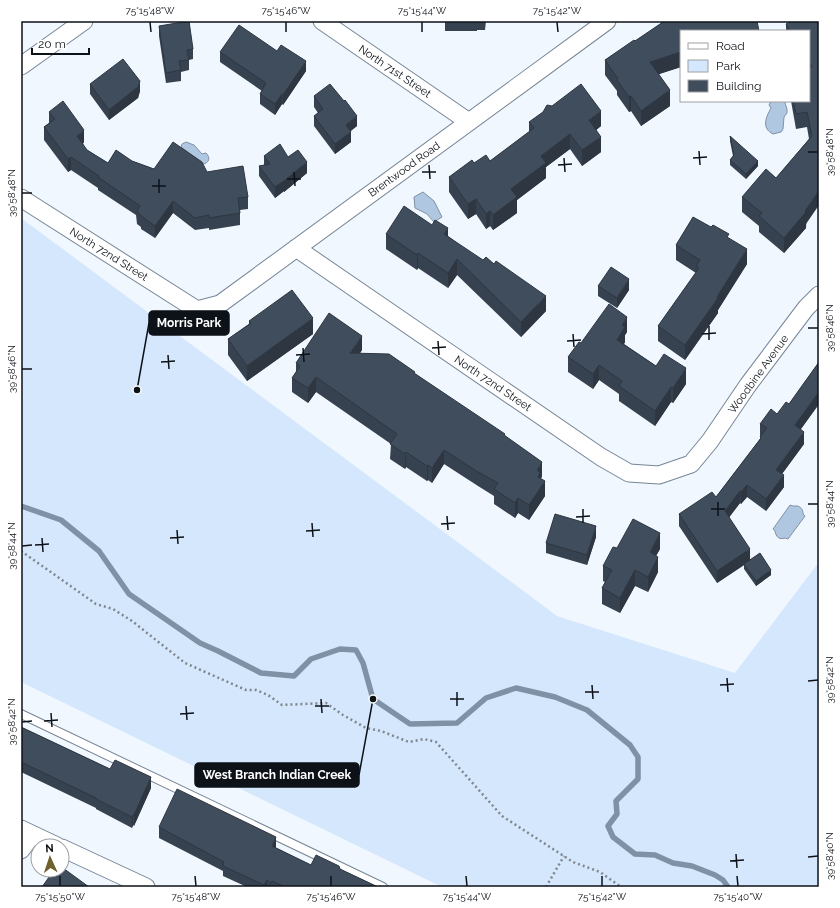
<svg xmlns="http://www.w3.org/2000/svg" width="840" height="908" viewBox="0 0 840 908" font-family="Raleway,sans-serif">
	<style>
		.green { fill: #d4e7fd }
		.water { fill: #b0c7e2; stroke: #7f91a5 }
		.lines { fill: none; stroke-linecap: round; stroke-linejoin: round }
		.stream { stroke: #7f91a5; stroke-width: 5.5 }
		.service-casing { stroke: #768595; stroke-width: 10 }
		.minor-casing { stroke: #768595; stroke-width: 19 }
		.path { stroke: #80868d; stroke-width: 2.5; stroke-dasharray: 2 3; stroke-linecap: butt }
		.service { stroke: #fff; stroke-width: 8 }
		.minor { stroke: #fff; stroke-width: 17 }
		.wall { fill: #374250 }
		.shaded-wall { fill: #2d3641 }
		.building { fill: #404d5d; stroke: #2d3641 }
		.ticks { fill: none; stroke: #0d1218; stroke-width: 1.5 }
		.labels { text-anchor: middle; stroke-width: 4; stroke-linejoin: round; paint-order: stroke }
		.street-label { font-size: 11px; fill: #0d1218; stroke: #fff }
		.leader { fill: none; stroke: #0d1218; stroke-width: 1.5 }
		.callout-dot { fill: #0d1218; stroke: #fff; stroke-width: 1.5 }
		.callout { fill: #0d1218; stroke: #0d1218; stroke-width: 1.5 }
		.callout-label { font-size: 12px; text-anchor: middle; font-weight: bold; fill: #fff }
		.neatline { fill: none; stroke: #0d1218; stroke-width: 1.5 }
		.ticks-label { font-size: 10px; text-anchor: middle; fill: #0d1218 }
	</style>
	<rect width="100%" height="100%" fill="#f1f7ff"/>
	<path class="green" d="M21,218l536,398 178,57 84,-111v325h-377l-421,-205z"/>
	<path class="water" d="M771,101h14v2l2,6v4l-3,4 -1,12 -2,3 -8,2c-12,-6 -7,-17 -2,-26l-2,-3z
		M186,142l8,3 8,9 4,-1c5,5 3,10 -3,11l-22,-17 1,-3z
		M423,192l11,9 8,16 -8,5 -7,-8 -12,-6 -1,-11z
		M790,505l3,1h5c4,2 5,4 5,8l2,2 -17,23 -3,-1c-6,2 -9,-1 -10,-7l-2,-2z"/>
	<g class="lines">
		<path class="stream" d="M21,506l40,14 38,31 30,43 71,49 18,8 43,22 33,3 17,-17 29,-10 16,1 7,13 10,36 37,25 47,-1 29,-25 30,-10 39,9 32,13 43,35 8,12v22l-22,22 1,13 -9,12 5,11 22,17 20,1 18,8 19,3 23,9 8,5 5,7"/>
		<defs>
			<path id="service" d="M21,714l362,173"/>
			<path id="minor" d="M322,21l147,101
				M21,66l63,-45
				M21,198l176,112 23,-6 387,-283
				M296,248l305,209 28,16 30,2 32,-11 19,-23 38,-56 58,-77 13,-13
				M21,829l36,17
				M62,848l84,39
				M21,850l11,-15"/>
		</defs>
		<use href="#service" class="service-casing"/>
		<use href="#minor" class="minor-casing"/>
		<path class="path" d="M21,551l75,53 17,5 19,12 53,42 61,27h10l12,5 14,10 44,-2 17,12 23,13 15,3 28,11 15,-3 12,3 66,74 71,46 27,10 21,15
			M546,887l18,-31"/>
		<use href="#service" class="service"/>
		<use href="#minor" class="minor"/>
	</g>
	<path class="wall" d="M445,21h41l-1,9h-8v1h-32z
		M661,21h96l-76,10v36l-22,7 11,32 -29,20 -10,-15 -2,1 -12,-17v-4l-12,-16v-15l30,-19 26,-17z
		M819,21l-13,207 -22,25 -25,-21v-6l-17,-14v-15l34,-19 33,-39 -2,-12 -11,2 -5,-28h18v-70h-23v-7z
		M159,26l34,23v10l-4,1v10l-8,2v9l-15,2 -7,-47z
		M220,52l86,19 -23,34 -1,-1 -7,11 -15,-11v-10l2,-3 -42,-29z
		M90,84l50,7 -2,7 -29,22 -19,-26z
		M314,96l43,30 -7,5 1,11 -16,12 -21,-28v-10l4,-3 -4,-6z
		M49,112l35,30 -1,2 4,6 21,13 24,-2 22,8 53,3 41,25v12l-8,1v15l-31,5v-2l-14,2 -22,-17 -18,25 -14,-9v-2l-4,-3 -1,-9 -38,-25v-2l-27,-18 -3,2 -24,-32v-13l5,-4z
		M529,122l72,4 -5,4 5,22 -19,14 -12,-17 -24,18v11l-29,22v13l-24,17 -3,-4 -4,3 -10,-15 -8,5 -19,-27v-15l25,-14 16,-2 39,-29z
		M730,136l28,30 -12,13 -16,-14v-5l3,-4 -3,-15z
		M264,156l24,1 19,16 -23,19v-1l-9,7 -16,-22v-10l5,-1z
		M432,225l16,11 98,75 -25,26 -64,-62 -9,13 -30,-20 -1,2 -31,-21v-15z
		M729,239l18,25 -29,46v3l-33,47 -27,-19v-15l38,-53 -20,-13v-15z
		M598,286l31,4 -12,18 -19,-12z
		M249,321l64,13 -66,47 -19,-26v-16l21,-15z
		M627,332l-2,3v7l-1,2 32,22 30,18 -13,19 -2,-1 -16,24 -36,-25v-7l-20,-14 -6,9 -25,-17v-15l13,-14z
		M362,350l-2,3 55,21 90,62 37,40 -1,3 4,17 -16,24 -11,-7 -3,5 -21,-14v-8l-16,-10 -34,-22 -12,19 -4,-3 -1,1 -21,-14 -1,2 -15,-10 1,-15 -75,-52 -8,11 -16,-11v-14l4,-5v-10z
		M819,362v42l-18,25 3,15 -22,30 2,13 -18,24 -19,-14 -6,7 -1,-1 -11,14 21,43 21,15 -15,11 -12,-17v-4l-27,18 -38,-57v-12l37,-17 44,-58 1,-3h-1v-12l17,-10 12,-10z
		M596,537l-9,28 -41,-12v-10z
		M660,549l-4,6 2,17 -10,20 -13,-6 -15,27 -18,-9v-16l3,-6 -2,-1v-15z
		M21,727l89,42 41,19 -17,38 -1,-1 -1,3 -36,-19v-1l-75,-36z
		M159,827l117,21 35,17 29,4 38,18h4h-135l-24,-11v-5l-64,-33z"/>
	<path class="shaded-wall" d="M681,52v15l-31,10v-15z
		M306,61v10l-23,34v-10z
		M140,81v10l-2,7 -29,22v-10z
		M670,90v16l-29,20v-15z
		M282,94v10l-7,11v-11z
		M631,96v15l-2,1v-15z
		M601,111v15l-12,10v-16z
		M357,116v10l-11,9v-10z
		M84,130v12l-7,6v-12z
		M351,132v10l-16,12v-10z
		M570,134v15l-24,18v11l-29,22v13l-24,17v-15l18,-26 30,-33z
		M601,137v15l-19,14v-16z
		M71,157v13l-3,2v-13z
		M758,161v5l-12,13v-5z
		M307,162v11l-23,19v-11z
		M284,181v10l-9,7v-11z
		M819,190v15l-13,19v4l-22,25v-15l21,-27z
		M476,199v15l-8,5v-15z
		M173,201v12l-18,25v-12z
		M490,211v15l-4,3v-15z
		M448,228v16l-4,-10z
		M747,249v15l-29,46v3l-33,47v-15l32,-48z
		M418,253v15l-1,2v-15z
		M457,259v16l-9,13v-15z
		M629,279v11l-12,18v-10z
		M546,296v15l-25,26v-15z
		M627,317v15l-2,3v7l-8,13v-15l5,-15z
		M313,318v16l-66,47v-15z
		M362,336v14l-12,18v-15z
		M599,365v15l-6,9v-15z
		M686,368v16l-13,19v-15z
		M316,377v15l-8,11v-15z
		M671,387v15l-16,24v-15z
		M819,392v12l-24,33v-12z
		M804,432v12l-28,38v-12z
		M444,450v14l-12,19v-15z
		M406,452v15l-1,2v-15z
		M542,462v14l-2,4v8l-3,-18z
		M428,465v15l-1,1v-15z
		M784,475v12l-18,24v-12z
		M545,481v15l-16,24v-15z
		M747,485v12l-6,7v-12z
		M740,491v12l-15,20v-12z
		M518,498v15l-3,5v-15z
		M596,526v11l-9,28v-10z
		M660,533v16l-10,18v-15z
		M750,549v12l-33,22v-12z
		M658,557v15l-10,20v-15z
		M635,570v16l-15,27v-15z
		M771,570v5l-15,11v-5z
		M151,777v11l-17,38v-11z
		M133,815v10l-1,3v-11z
		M276,837v11l-4,9v-11z
		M267,880v7h-3v-2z"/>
	<path class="building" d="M189,21l4,28 -6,1 2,10 -10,1 2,9 -15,3 -7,-47z
		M662,21h95l2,10h-78v21l-31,10 20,28 -29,21 -10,-15 -2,1 -12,-17 1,-1 -13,-19 29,-20 1,1 28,-19z
		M791,21h28v169l-14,21 1,1 -22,26 -25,-22 3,-3 -20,-16 24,-28 10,9 36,-42 -5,-24 -11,2 -3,-13h16v-34h3l-3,-5v-31h-19l-4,-7z
		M239,25l38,26 4,-6 25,16 -23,34 -1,-1 -7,10 -15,-10 6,-11 -46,-31z
		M123,59l17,22 -2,6 -29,23 -19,-26z
		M330,84l14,17 1,-1 12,16 -11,9 5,7 -16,12 -21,-28 9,-7 -9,-13z
		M581,84l20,27 -12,9 12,17 -19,13 -12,-16 -29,22 5,7 -35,26 6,8 -24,18 -3,-4 -4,3 -10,-15 -8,5 -19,-27 23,-17 2,3 12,-8 4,6 44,-33 -5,-6 14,-10 4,-7 5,1z
		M63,101l21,29 -7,6 10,14 21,13 8,-13 16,11 22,8 19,-27 29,20 5,10 36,-6 5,31 -10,1 2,15 -31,5v-3l-14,3 -22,-17 -18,25 -14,-10v-1l-4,-4 3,-5 -4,-3 -38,-26 1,-1 -28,-19 -3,2 -24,-32 11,-8 -6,-7z
		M730,136l28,25 -12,13 -16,-14 4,-5z
		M280,144l8,13 10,-7 9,12 -23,19 -9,6 -16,-21 11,-2 -6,-8z
		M404,206l28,19 3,-5 13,8 -4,6 39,26 3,-3 8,7 2,-3 50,35 -25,26 -64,-63 -9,14 -30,-20 -1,2 -31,-21z
		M693,217l18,10 2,-2 16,9 -2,3 20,12 -30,48 1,1 -33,47 -27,-19 41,-58 -3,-2 4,-6 -24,-15z
		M611,267l18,12 -12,19 -19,-12z
		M292,290l21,28 -66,48 -19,-27 23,-16 -2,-2z
		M609,304l18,13 -5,8 3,2 -8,13 39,26 8,-12 22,14 -13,20 -2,-1 -16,24 -36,-25 3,-5 -23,-16 -6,9 -25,-17 11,-15 2,1z
		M329,313l33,23 -12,17 39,1 26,18 -1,1 91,61 -1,1 38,27 -5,8 3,3 -2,4 7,4 -16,24 -11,-7 -3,5 -21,-14 4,-6 -20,-11 -34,-22 -12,18 -4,-3 -1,1 -21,-14 -1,2 -15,-10 7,-10 -81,-57 -8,11 -16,-10 8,-12 -4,-3z
		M819,362v30l-24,33 9,7 -28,38 8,5 -18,24 -19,-14 -6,7 -1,-1 -15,20 25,38 -33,22 -38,-57 33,-22 4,5 45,-59 -1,-1 7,-9 -7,-4 11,-15 6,5 9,-12 3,2z
		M555,514l41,12 -9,29 -41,-12z
		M633,519l27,14 -10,19 8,5 -10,20 -13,-7 -15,28 -18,-10 10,-18 -9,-4 10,-19 4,1z
		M760,553l11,17 -15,11 -12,-17z
		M21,727l89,42 5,-9 36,17 -17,38h-1l-1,2 -36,-18v-1l-75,-36z
		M177,789l99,48 -4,9 39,19 5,-10 23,11 1,3 38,18 1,-1 3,1h-97l-13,-6 -1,2 -4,-3 -3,5 -41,-19 1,-4 -65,-35z
		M63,868l26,19h-47l12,-17h2l4,3z"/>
	<path class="ticks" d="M150,22l1,10M286,22v10M422,22v10M557,22l1,10M699,151l1,14M808,152h10M564,158l1,14M693,158l14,-1M429,165l1,14M558,165l14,-1M294,172l1,14M422,172h14M159,179v14M287,179h14M152,186h14M22,193h10M709,326v14M808,328h10M573,334l1,13M702,334l14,-1M438,341l1,14M567,341l14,-1M303,348l1,14M432,348l14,-1M168,355l1,14M296,355l14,-1M161,362l14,-1M22,369h10M718,502v14M808,504h10M583,509v14M711,509h14M447,516l1,14M576,517l14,-1M312,523l1,14M441,524l14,-1M177,530l1,14M306,531l14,-1M42,538l1,14M170,538l14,-1M35,545l14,-1M22,546l10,-1M727,678l1,14M808,681l10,-1M592,685l1,14M720,685l14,-1M457,692v14M585,692h14M321,699l1,14M450,699h14M186,706l1,14M315,706h14M51,713l1,14M180,714l14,-1M44,721l14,-1M22,722l10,-1M736,854l1,14M808,857l10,-1M730,861l14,-1M60,876v10M195,876l1,10M331,876v10M466,876l1,10M602,876v10M737,876l1,10"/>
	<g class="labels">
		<g class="street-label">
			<text transform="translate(395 71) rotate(34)" y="4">North 71st Street</text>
			<text transform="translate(404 169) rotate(-36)" y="4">Brentwood Road</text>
			<text transform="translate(109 254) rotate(32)" y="4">North 72nd Street</text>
			<text transform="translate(758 374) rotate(-54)" y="4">Woodbine Avenue</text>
			<text transform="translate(493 383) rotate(34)" y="4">North 72nd Street</text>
		</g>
	</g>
	<path class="leader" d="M137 390L149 323M373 699L359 775"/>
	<g class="callout-dot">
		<circle cx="137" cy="390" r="4"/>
		<circle cx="373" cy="699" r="4"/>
	</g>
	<g class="callout">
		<rect x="149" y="311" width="80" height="24" rx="4"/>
		<rect x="195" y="763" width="164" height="24" rx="4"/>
	</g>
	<g class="callout-label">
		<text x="189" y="327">Morris Park</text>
		<text x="277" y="779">West Branch Indian Creek</text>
	</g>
	<rect width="840" height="908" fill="none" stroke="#ffffff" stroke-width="44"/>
	<rect x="680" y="30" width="130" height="72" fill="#ffffff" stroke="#9ea0a3"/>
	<rect x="688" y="43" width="20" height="6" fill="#ffffff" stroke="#9ea0a3"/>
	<text x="716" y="50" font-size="12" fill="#0d1218">Road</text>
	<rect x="688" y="60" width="20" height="12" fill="#d4e7fd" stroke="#9ea0a3"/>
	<text x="716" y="70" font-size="12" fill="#0d1218">Park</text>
	<rect x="688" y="80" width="20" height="12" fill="#404d5d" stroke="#9ea0a3"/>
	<text x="716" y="90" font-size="12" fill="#0d1218">Building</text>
	<g transform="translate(50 858) rotate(357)"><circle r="19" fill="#ffffff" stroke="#9ea0a3"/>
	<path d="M0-3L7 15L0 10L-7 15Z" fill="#6e612e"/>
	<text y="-6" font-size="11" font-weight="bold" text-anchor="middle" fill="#0d1218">N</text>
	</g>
	<path d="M32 48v6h57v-6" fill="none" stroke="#0d1218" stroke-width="2"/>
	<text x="38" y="48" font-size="12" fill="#0d1218" stroke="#ffffff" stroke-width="3" paint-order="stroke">20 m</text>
	<rect x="22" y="22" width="796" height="864" class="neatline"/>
	<g class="ticks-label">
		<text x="150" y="14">75°15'48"W</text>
		<text x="286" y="14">75°15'46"W</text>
		<text x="422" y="14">75°15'44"W</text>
		<text x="557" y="14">75°15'42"W</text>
		<text transform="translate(829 152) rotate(-90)" y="4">39°58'48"N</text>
		<text transform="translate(11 193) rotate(-90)" y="4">39°58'48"N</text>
		<text transform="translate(829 328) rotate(-90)" y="4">39°58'46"N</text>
		<text transform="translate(11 369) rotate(-90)" y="4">39°58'46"N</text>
		<text transform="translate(829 504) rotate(-90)" y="4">39°58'44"N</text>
		<text transform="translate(11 546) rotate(-90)" y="4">39°58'44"N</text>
		<text transform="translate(829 680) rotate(-90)" y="4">39°58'42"N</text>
		<text transform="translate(11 722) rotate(-90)" y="4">39°58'42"N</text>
		<text transform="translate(829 856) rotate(-90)" y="4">39°58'40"N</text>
		<text x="60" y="900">75°15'50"W</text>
		<text x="196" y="900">75°15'48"W</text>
		<text x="331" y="900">75°15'46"W</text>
		<text x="467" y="900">75°15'44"W</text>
		<text x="602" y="900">75°15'42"W</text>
		<text x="738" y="900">75°15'40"W</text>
	</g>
</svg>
